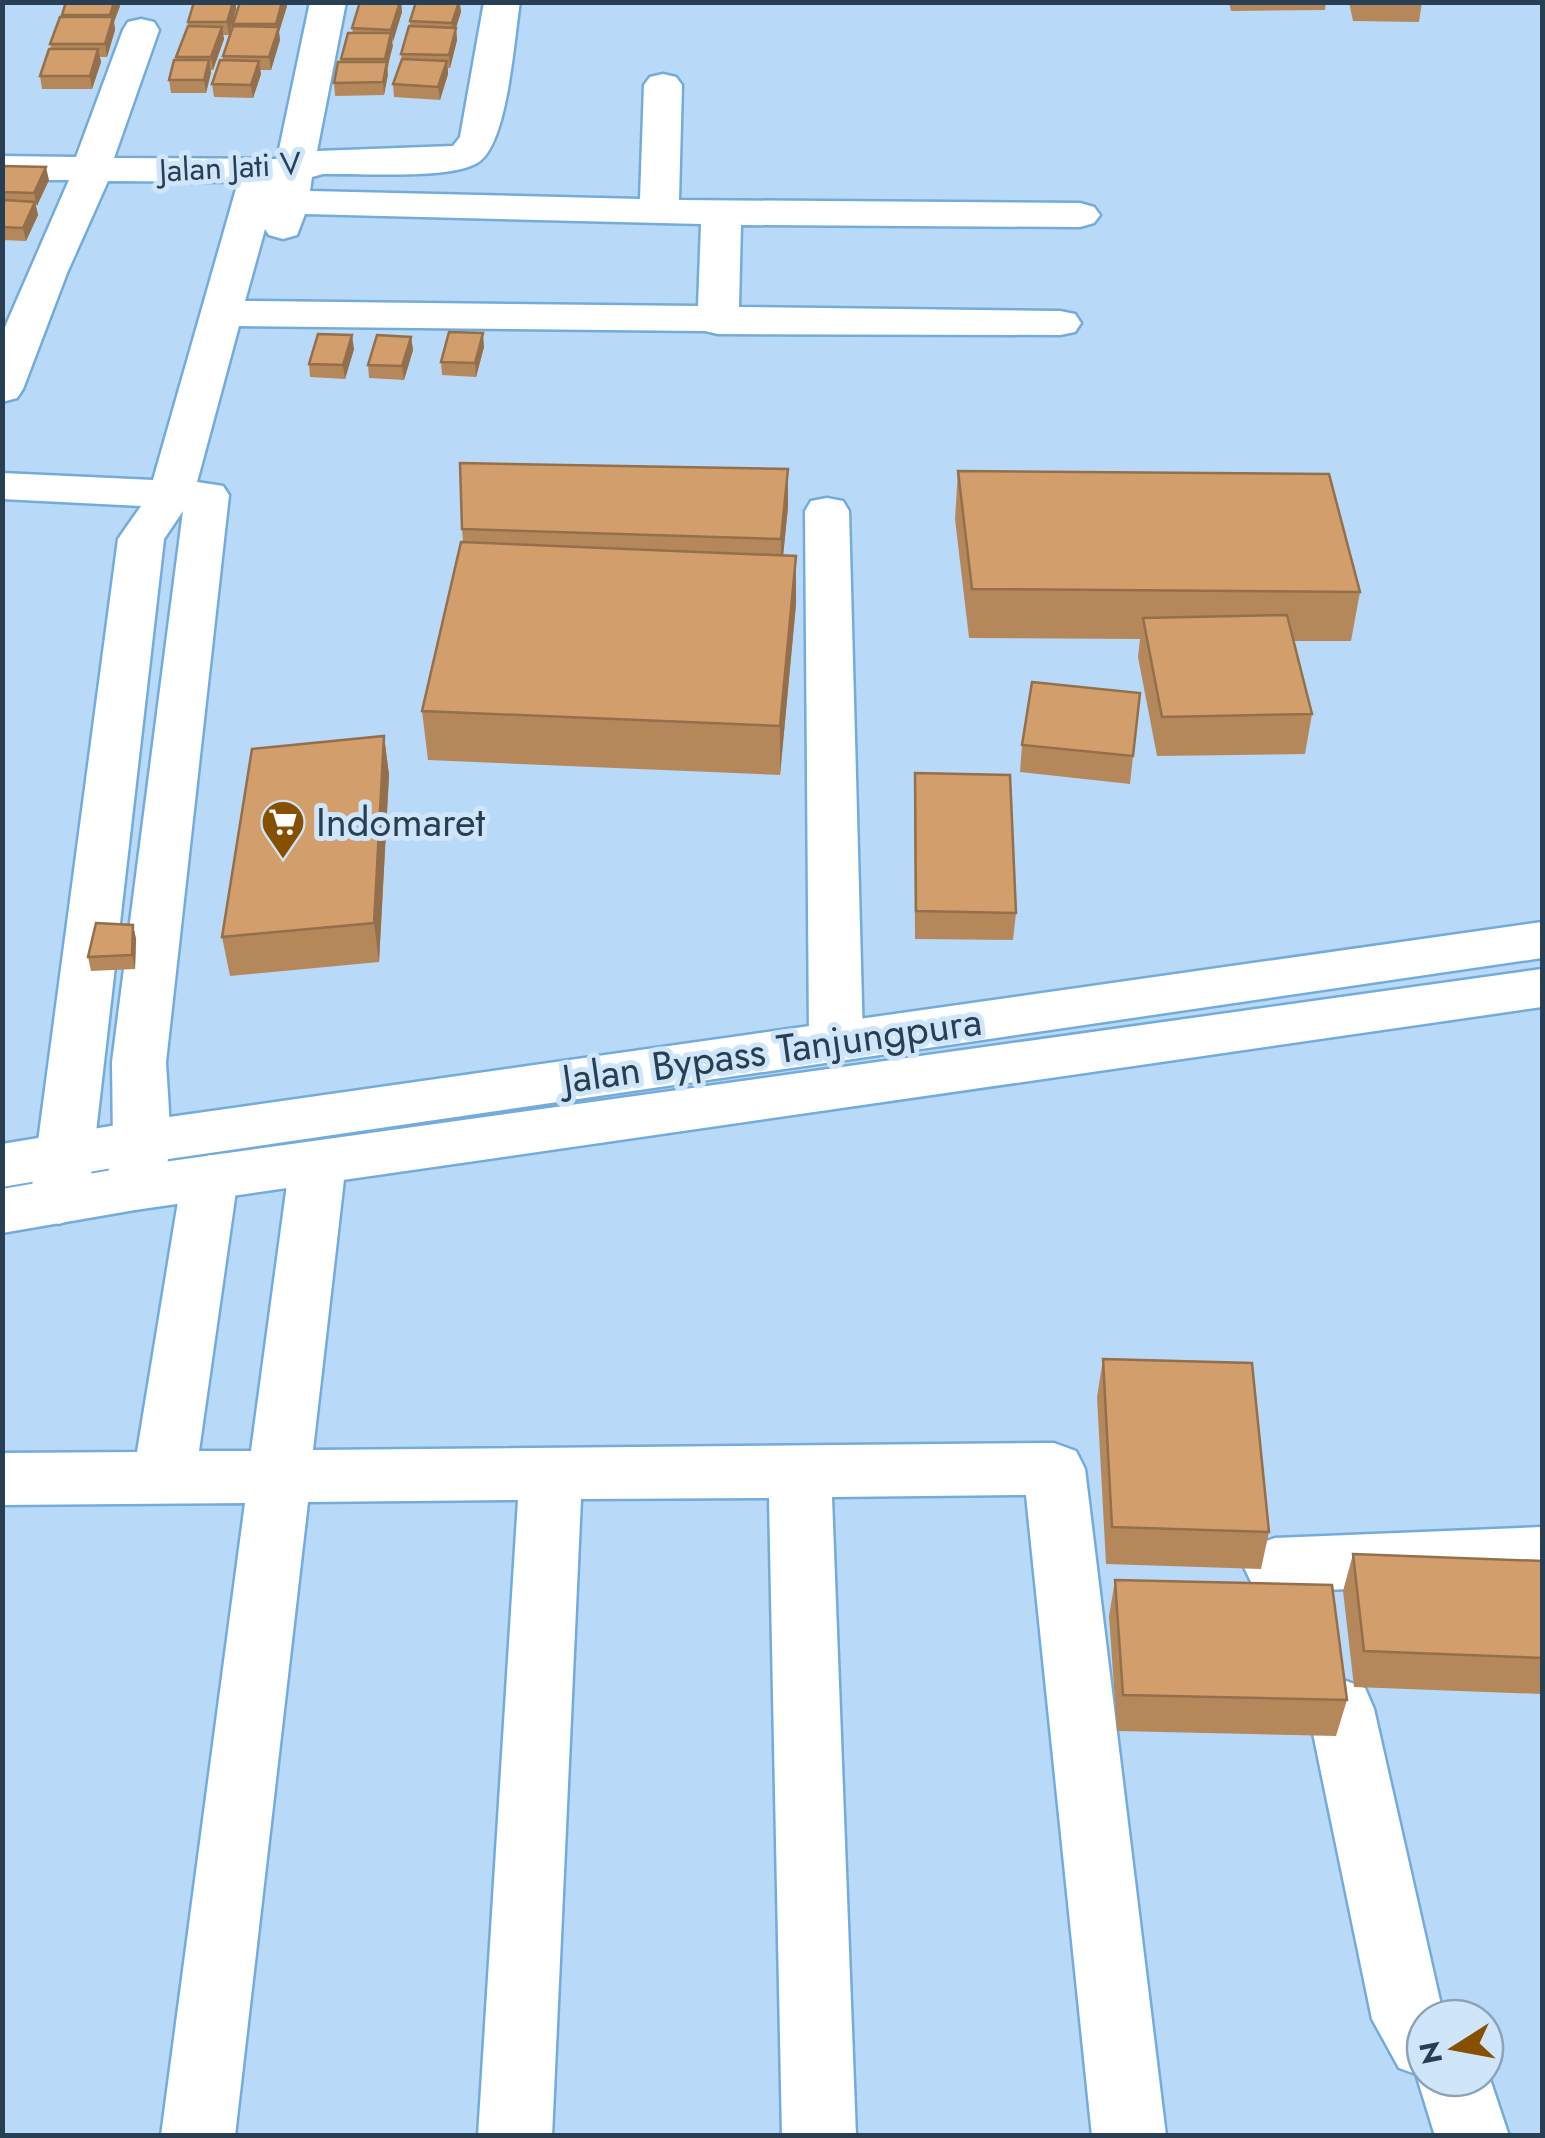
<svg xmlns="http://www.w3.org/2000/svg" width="1545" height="2138" viewBox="0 0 1545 2138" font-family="Jost,sans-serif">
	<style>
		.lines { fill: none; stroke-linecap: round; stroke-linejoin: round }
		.minor-casing { stroke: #73abdb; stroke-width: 5 }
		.highway-casing { stroke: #73abdb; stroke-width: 5 }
		.minor { fill: #fff; fill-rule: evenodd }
		.highway { fill: #fff; fill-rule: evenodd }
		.wall { fill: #b5885c }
		.shaded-wall { fill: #936f4b }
		.building { fill: #d29e6b; stroke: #936f4b; stroke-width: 2.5 }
		.labels { text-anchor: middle; stroke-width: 10; stroke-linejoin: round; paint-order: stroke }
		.far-street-label { font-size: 32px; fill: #283f53; stroke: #cfe5fa }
		.poi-label { font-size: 40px; fill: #283f53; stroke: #cfe5fa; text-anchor: start }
		.street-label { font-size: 40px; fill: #283f53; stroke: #cfe5fa }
	</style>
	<rect width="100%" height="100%" fill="#b8daf8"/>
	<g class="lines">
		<defs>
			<path id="minor" d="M310,2h36l-29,149 136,-5 7,-9 24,-135h36c-6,36 -12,144 -43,161 -29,17 -117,10 -154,11l-11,3 -2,14 330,8 4,-114 6,-8 13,-3 13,3 6,8 -3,115 401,3 14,4 6,8 -6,8 -14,4 -339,-2 -2,82 321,4 15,3 6,9 -6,9 -15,3 -342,-1 -13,-3 -466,-5 -42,156 26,4 6,9 -63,567c2,45 11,100 -11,141l-20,7 -20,-7 -9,-15 7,-46 -1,-80 71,-551 -19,28 -76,663 -9,15 -20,7 -20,-7 -9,-15 88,-663 23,-33 -139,-7v-26l151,7 85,-298 -130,-1 -41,92 -44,116 -6,9 -15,4v-68l67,-154h-67v-24l74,1 47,-127 5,-8 13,-3 13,3 5,8 -45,128 163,1zM305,214l396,10 -3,82 -453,-5 20,-72 4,6 14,4 14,-4z
				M827,498l16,3 6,10 14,529 -8,14 -19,6 -19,-6 -8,-14 -4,-529 6,-10z
				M318,1141l20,6 8,15 -33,288 741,-7 22,8 9,18 81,667h-74l-66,-641 -194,2 24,639h-74l-13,-638 -188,1 -29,637h-74l40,-636 -210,2 -73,634h-74l84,-633 -243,2v-52l135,-1 45,-275 8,-15 20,-7 20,7 8,15 -39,274h52l39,-289 8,-15z
				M1542,1527v54l-267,11 -23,-8 -9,-19 9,-19 23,-8z
				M1341,1679l24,9 9,21 67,296 10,13h-26v60h60v-14l24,72h-74l-19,-62 -17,-6 -27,-49 -64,-310 9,-21z"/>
			<path id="highway" d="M1542,922v36l-1401,205 -139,24v-43l139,-23z
				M1542,969v38l-1407,203 -133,23v-44l133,-23z"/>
		</defs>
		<use href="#minor" class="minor-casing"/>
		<use href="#highway" class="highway-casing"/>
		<use href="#minor" class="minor"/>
		<use href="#highway" class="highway"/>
	</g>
	<path class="wall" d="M360,2h41l1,10 -10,30 -8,53 -49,1 -1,-13 7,-21v-3l12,-26 -1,-5z
		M415,2h45l1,10 -5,16 1,12 -7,28h-2v6l-8,26 -46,-3 -1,-13 9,-24 -1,-6 9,-28v-5z
		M1229,2h97l-1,8 -94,1z
		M1349,2h73l-3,20 -66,-1z
		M120,6l-6,16 1,8 -8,27h-7l1,5 -9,27h-50l-2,-13 11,-27 -1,-5 12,-27v-2z
		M287,6l-8,26 1,8 -9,30h-11l1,4 -8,24 -39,-1 -2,-13 11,-24v-4l10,-32z
		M236,9l-7,26h-6l1,4 -11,31h-2l-5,23h-35l-2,-13 19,-54v-4z
		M2,166l47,14 -13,26 2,9 -12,26 -24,-1z
		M411,337l2,13 -9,30 -35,-2 -1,-13z
		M484,347l-8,30 -34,-2 -1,-13z
		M354,349l-9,30 -35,-2 -1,-13z
		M958,471l402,121 -9,49h-57l18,73 -7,40 -148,2 -19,-99 2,-18 -171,-1 -14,-119z
		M788,507l-5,48 13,1v48l-16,171 -352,-15 -6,-49 41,-169 -1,-13z
		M1140,693l-10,91 -110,-12 2,-27z
		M384,736l5,39 -10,187 -149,14 -8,-39z
		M915,773l101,140 -3,27 -98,-1 -1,-139z
		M133,925l3,14 -1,30 -44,2 -3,-14z
		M1103,1359l166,173 -8,37 -155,-5 -9,-167z
		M1353,1554l189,7v133l-188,-7 -11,-96z
		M1115,1580l232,120 -11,36 -219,-5 -8,-115z"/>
	<path class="shaded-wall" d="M114,2h5l1,4 -6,16 1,8 -8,27 -2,-13 6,-21 -1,-8z
		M233,2h3v7l-7,26 -2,-13z
		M282,2h4l1,4 -8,26 1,8 -9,30 -2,-13 8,-26 -1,-7z
		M400,2h1l1,10 -9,30 -2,-12z
		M459,2l2,10 -8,24 -1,-13z
		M222,27l2,12 -11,31 -2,-13z
		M456,28l1,12 -7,28 -1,-13z
		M391,33l2,13 -6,22 1,7 -4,20 -1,-13 3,-14 -1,-9z
		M98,49l3,13 -9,27 -2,-13z
		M209,60l2,13 -5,20 -2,-13z
		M259,61l2,13 -8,24 -2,-13z
		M447,61l1,13 -8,26 -2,-13z
		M46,167l3,13 -12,26 -3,-13z
		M35,202l3,13 -12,26 -3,-13z
		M483,333l1,14 -8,30 -1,-14z
		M352,335l2,14 -9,30 -2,-14z
		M411,337l2,13 -9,30 -2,-14z
		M788,469v38l-7,70v-38z
		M796,556v48l-16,171v-49z
		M384,736l5,39 -10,187 -5,-39z
		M133,925l3,14 -1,30 -3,-14z"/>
	<path class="building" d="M66,2h48l-4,13h-48z
		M194,2h39l-6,20h-39z
		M240,2h42l-6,22h-43z
		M360,2h40l-9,28 -39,-2z
		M416,2h43l-7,21 -42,-2z
		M60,17h53l-8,27h-55z
		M188,26l34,1 -11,30h-35z
		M233,26l46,1 -10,30 -46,-1z
		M409,26l47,2 -7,27 -48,-1z
		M348,33h43l-6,26h-44z
		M49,49h49l-8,27h-50z
		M402,59l45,2 -9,26 -45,-3z
		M174,60h35l-5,20h-35z
		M220,60l39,1 -8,24 -39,-1z
		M338,62h49l-4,20 -49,1z
		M2,166l44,1 -12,26 -32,-1z
		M4,200l31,2 -12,26 -21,-1z
		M449,332l34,1 -8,30 -34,-1z
		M318,334l34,1 -9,30 -34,-1z
		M377,335l34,2 -9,29 -34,-1z
		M460,463l328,6 -7,70 -319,-10z
		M958,471l371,3 31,118 -388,-3z
		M461,542l335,14 -16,170 -358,-15z
		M1287,615l25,99 -150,3 -19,-99z
		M1032,682l108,11 -7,63 -111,-11z
		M384,736l-10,187 -152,14 30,-188z
		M915,773l95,2 6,138 -100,-2z
		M96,923l37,2 -1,30 -44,2z
		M1103,1359l149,4 17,169 -157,-5z
		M1353,1554l189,7v97l-178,-7z
		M1115,1580l217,5 15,115 -224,-5z"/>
	<defs>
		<symbol id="supermarket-pin" viewBox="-11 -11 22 30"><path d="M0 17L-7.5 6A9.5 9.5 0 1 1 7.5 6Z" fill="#874f00" stroke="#cfe5fa"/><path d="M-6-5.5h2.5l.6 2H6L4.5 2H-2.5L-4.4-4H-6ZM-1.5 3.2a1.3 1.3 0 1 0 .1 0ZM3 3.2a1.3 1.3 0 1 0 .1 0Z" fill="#fff"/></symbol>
	</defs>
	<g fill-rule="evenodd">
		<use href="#supermarket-pin" x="258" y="797" width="50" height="68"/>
	</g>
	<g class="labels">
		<g class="far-street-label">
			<text transform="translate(230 167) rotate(-3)" y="11">Jalan Jati V</text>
		</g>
		<g class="poi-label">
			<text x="316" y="836">Indomaret</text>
		</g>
		<g class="street-label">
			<text transform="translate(772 1050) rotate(-8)" y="14">Jalan Bypass Tanjungpura</text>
		</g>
	</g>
	<rect width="1545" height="2138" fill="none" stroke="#283f53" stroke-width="10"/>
	<g transform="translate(1455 2048) rotate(259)"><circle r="48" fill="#cfe5fa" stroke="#8ca3b7" stroke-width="2.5"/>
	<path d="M0-8L18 38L0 25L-18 38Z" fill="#874f00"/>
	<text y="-15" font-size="28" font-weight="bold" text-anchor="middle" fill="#283f53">N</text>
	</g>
</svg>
